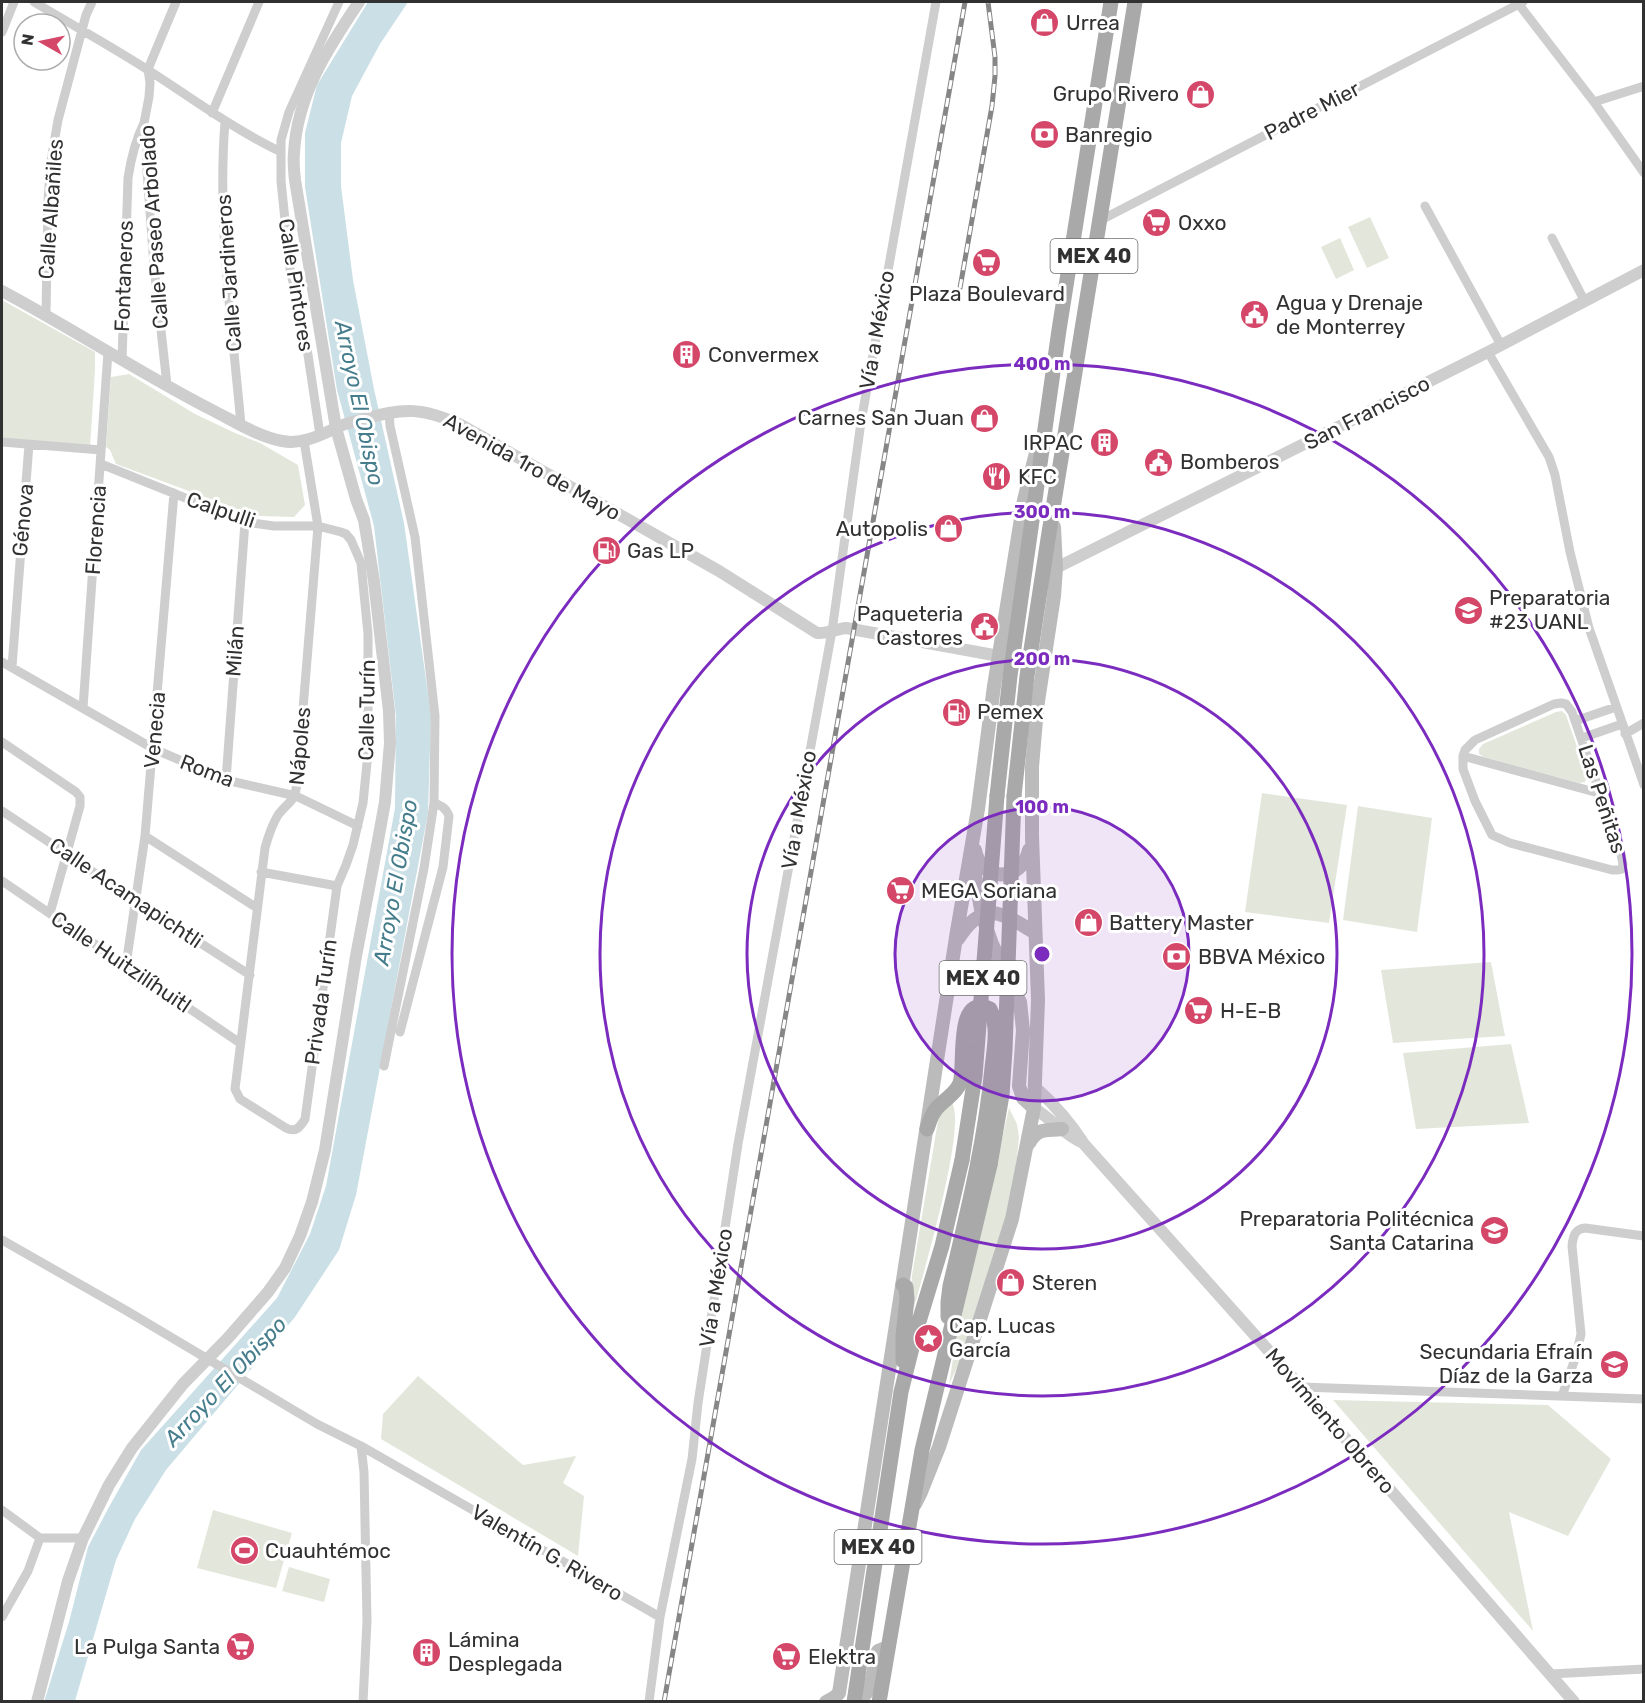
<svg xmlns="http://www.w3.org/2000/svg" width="1645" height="1703" viewBox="0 0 1645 1703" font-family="Rubik,sans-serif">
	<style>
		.green { fill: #e3e7db }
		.water { fill: #cae0e6 }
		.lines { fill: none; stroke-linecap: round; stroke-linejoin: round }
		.minor { stroke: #cecece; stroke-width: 9 }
		.tertiary { stroke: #cecece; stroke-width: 12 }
		.secondary { stroke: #bbb; stroke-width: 14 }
		.primary { stroke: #a9a9a9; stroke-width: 15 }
		.rail-casing { stroke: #868686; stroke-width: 5 }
		.rail { stroke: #fff; stroke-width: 3; stroke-dasharray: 9; stroke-linecap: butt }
		.primary-bridge { stroke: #a9a9a9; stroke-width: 15 }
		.ring { fill: none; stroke: #7b2cbf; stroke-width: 3 }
		.labels { text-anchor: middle; stroke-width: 6; stroke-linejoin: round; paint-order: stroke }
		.shield { fill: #fff; stroke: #6f6f6f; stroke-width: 1.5 }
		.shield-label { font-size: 20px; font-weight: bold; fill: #313131 }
		.poi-label { font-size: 21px; fill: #313131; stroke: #fff; text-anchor: start }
		.street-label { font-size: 21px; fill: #313131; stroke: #fff }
		.water-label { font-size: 22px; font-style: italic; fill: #467d8c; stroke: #fff }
		.centre { fill: #7b2cbf; stroke: #fff; stroke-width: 3 }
		.ring-label { font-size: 18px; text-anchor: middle; font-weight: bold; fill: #7b2cbf; stroke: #fff; stroke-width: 6; stroke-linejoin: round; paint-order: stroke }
	</style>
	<rect width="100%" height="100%" fill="#fff"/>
	<path class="green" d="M1370,217l19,41 -22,10 -19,-41z
		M1340,238l14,32 -18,9 -15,-32z
		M2,300l93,52v18l-5,78 -88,-10z
		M129,374l66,40 40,19 25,10 38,22 7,40 -11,12 -34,-1 -12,-3 -132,-49 -6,-14 -4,-3 5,-70z
		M1562,711l4,4 21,61 -2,6 -6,1 -95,-26 -5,-3v-5l4,-5 73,-32z
		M1262,793l85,12 -18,118 -84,-11z
		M1358,806l74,12 -15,114 -74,-12z
		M1491,962l14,74 -112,7 -12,-73z
		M1511,1044l18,79 -113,6 -13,-76z
		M952,1103c16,24 -35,194 -45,228l5,-56 26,-154 3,-8z
		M1009,1108l8,16 2,13 -3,32 -9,45 -47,148 -11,22 6,-38z
		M418,1376l105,89 53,-9 -13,27 21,13 -6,60 -197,-117 2,-25z
		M1333,1400l215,5 63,54 -43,77 -59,-24 24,119z
		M213,1510l79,23 -16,55 -79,-20z
		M289,1567l41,12 -6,23 -42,-11z"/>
	<path class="water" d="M368,2h40l-28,42 -28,52 -11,47v43l12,94 21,109 30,134 27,192 -3,98 -72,382 -17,55 -44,67 -129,153 -31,49 -19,41 -41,141 -31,1 25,-80 19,-75 21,-40 32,-57 136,-152 33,-64 16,-48 69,-378 1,-92 -22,-190 -37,-136 -32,-203v-54l12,-48z"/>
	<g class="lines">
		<path class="minor" d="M34,2c38,23 77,44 114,68 44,28 85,59 133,82
			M1517,2l77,100 50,71
			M2,32l12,-30
			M1594,102l50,-16
			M212,113l47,-111
			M225,122c-8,100 7,202 16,303
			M1425,206l76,139
			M1101,220l422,-218
			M1552,238l32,62
			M46,314l2,-114 3,-39 7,-41 28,-105 6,-13
			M1488,352l61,105 6,18 15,77 19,76 55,157
			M122,360l6,-182c3,-20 7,-37 16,-55
			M167,385l-13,-119 -7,-95v-32l-3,-16 5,-26 1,-14 -2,-14 28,-67
			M320,435l-15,-100 -15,-66 -9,-88v-41l8,-28 50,-110
			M2,442l99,8
			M101,464l144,58 29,4h44l23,6 5,2 5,6 10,23 7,71v119l-5,50 -10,42 -7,20 -9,21 -32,233c-5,8 -9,14 -19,9l-46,-29 -5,-10 30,-241c3,-11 7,-23 13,-33 11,-15 17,-11 19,-33l21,-256 -14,-85
			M2,662l152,87 72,31 70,16 62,30
			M12,667l17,-223
			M1561,703l5,1 6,8 49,142 2,10 -1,5 -5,1h-5l-102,-27 -18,-8 -17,-34 -12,-32v-13l2,-6 10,-10 79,-36z
			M83,708l25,-356
			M1575,721l41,-14
			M1625,734l19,-11
			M1582,738l40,-14
			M2,742l74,50 4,5v9l-30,107
			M1463,756l139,38
			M226,780l19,-258
			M2,811l65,43 68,47 115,74
			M145,836l112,72
			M261,872l76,14
			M2,881l238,162
			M126,965l19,-129 29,-343
			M400,1032l43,-165 6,-51c-3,-8 -7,-10 -15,-13
			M384,1066l40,-198 10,-65 1,-87 -20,-179 -25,-111 -1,-14
			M2,1240l125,71 190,113 44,22 299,171
			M1301,1387l343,12
			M1562,1396l14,-40 5,-22 -9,-88c1,-10 3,-17 13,-18l59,8
			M361,1446l3,26 3,149 -4,81
			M2,1510l38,28h43
			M2,1617l26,-46 12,-33
			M1551,1674l93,-5
			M649,1702l11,-85 32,-158 6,-56 40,-259 94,-513 29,-209 75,-420"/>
		<path class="tertiary" d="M2,291c71,38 138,82 210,119 22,11 45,26 70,31 20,4 39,-6 56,-14 8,-4 18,-6 26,-8 40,-12 60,-11 97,6l258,146 98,62c10,1 19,-4 29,-5l153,28
			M1056,568l432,-216 156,-82
			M1035,1087c19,17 35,35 49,57l217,243 273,315
			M1034,1108c17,11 31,27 49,35
			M37,1702l31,-121 15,-43 26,-53 23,-37 51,-64 45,-46 40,-46 17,-24 15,-32 12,-34 13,-52 31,-194 21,-110 8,-44 5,-59 -1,-32 -15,-130 -10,-61 -8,-21 -20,-71 -41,-248c-1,-9 -2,-18 -1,-27 3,-58 34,-105 65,-151"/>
		<path class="secondary" d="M975,850c6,33 47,32 54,0
			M973,864l9,51 10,29 28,58 3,28 -4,56 4,12 11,10
			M958,939c26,-41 43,-26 76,-7
			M1029,1143c9,-16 17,-12 33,-14
			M915,1504l6,-12 18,-45 73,-228 22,-111 4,-108 -6,-164v-69l5,-59 17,-112 2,-28 -2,-41
			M826,1702l9,-5 4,-4 118,-762 21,-122 16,-123 30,-186 13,-51
			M857,1702c18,-11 15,-34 21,-51l10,-4"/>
		<path class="primary" d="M997,796l13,-120 49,-346 52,-328
			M1014,796l13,-120 21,-137 87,-537
			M927,1129c3,-9 6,-19 14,-25 7,-7 15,-11 19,-21 6,-17 -6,-91 30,-74 9,17 4,41 2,59 -7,74 -25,146 -42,218l-2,16v15
			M903,1361v-25l4,-37 -1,-12 -3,-2
			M854,1702l47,-310 16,-64 25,-82 20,-86
			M879,1702l43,-252 68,-285"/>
		<defs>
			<path id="rail" d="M960,288l32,-182 3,-30v-19l-7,-55
				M664,1702l301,-1700"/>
		</defs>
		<use href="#rail" class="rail-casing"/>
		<use href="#rail" class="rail"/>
		<path class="primary-bridge" d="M962,1160l13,-84 22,-280
			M990,1165l12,-70 3,-45 9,-254"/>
	</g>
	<circle cx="1042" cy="954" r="147" fill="#7b2cbf" fill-opacity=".12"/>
	<g class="ring">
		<circle cx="1042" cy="954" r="147"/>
		<circle cx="1042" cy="954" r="295"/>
		<circle cx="1042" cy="954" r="442"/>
		<circle cx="1042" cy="954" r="590"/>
	</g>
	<defs>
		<symbol id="shop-disc" viewBox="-11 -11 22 22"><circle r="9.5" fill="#d44769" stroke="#fff"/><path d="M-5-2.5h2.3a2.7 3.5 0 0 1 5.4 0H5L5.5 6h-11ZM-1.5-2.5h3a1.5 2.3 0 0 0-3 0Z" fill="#fff"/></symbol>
		<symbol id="bank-disc" viewBox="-11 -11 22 22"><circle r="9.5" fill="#d44769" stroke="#fff"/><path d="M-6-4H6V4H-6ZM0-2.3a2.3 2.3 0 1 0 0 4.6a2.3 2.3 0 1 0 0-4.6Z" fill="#fff"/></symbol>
		<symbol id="supermarket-disc" viewBox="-11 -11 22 22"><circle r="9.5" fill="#d44769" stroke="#fff"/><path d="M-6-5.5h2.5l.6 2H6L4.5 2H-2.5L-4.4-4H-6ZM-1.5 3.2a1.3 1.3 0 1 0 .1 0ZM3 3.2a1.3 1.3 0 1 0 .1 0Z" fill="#fff"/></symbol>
		<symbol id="civic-disc" viewBox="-11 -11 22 22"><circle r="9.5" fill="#d44769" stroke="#fff"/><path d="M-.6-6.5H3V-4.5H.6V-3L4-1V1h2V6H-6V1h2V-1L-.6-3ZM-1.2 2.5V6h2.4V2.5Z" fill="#fff"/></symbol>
		<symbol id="building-disc" viewBox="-11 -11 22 22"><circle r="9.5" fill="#d44769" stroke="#fff"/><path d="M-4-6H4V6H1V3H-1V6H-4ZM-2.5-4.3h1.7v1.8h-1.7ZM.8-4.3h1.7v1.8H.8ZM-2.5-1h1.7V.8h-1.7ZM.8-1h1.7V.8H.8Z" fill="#fff"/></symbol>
		<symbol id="restaurant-disc" viewBox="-11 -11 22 22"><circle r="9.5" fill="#d44769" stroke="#fff"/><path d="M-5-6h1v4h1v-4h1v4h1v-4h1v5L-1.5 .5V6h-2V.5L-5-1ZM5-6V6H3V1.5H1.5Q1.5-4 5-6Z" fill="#fff"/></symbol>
		<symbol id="fuel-disc" viewBox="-11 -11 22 22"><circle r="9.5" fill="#d44769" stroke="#fff"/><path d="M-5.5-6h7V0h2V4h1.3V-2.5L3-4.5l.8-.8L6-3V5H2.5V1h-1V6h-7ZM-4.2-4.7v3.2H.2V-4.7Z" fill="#fff"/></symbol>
		<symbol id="school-disc" viewBox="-11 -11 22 22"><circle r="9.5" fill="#d44769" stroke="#fff"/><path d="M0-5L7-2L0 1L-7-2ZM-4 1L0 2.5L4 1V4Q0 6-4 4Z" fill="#fff"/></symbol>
		<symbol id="university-disc" viewBox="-11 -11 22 22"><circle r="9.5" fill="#d44769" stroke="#fff"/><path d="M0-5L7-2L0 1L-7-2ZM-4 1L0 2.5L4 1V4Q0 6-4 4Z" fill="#fff"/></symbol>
		<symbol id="sight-disc" viewBox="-11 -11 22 22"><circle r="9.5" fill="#d44769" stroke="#fff"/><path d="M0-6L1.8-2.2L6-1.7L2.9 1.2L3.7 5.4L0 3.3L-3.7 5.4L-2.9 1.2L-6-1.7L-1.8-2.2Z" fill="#fff"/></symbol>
		<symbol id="stadium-disc" viewBox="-11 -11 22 22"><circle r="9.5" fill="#d44769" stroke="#fff"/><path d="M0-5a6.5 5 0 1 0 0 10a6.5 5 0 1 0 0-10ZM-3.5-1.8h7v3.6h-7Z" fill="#fff"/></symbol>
	</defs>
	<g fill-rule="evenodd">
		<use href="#shop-disc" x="1028" y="6" width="33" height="33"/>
		<use href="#shop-disc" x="1184" y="78" width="33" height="33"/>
		<use href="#bank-disc" x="1028" y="118" width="33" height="33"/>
		<use href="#supermarket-disc" x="1140" y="206" width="33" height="33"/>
		<use href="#supermarket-disc" x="970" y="246" width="33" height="33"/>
		<use href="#civic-disc" x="1238" y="298" width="33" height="33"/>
		<use href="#building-disc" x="670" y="338" width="33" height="33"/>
		<use href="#shop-disc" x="968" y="402" width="33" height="33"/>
		<use href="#building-disc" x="1088" y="426" width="33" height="33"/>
		<use href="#civic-disc" x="1142" y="446" width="33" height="33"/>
		<use href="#restaurant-disc" x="980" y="460" width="33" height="33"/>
		<use href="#shop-disc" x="932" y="512" width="33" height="33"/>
		<use href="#fuel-disc" x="590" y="534" width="33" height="33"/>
		<use href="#school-disc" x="1452" y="594" width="33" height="33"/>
		<use href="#civic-disc" x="968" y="610" width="33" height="33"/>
		<use href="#fuel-disc" x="940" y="696" width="33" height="33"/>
		<use href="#supermarket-disc" x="884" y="874" width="33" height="33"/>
		<use href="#shop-disc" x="1072" y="906" width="33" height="33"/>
		<use href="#bank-disc" x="1160" y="940" width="33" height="33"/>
		<use href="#supermarket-disc" x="1182" y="994" width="33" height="33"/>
		<use href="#university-disc" x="1478" y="1214" width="33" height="33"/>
		<use href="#shop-disc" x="994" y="1266" width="33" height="33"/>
		<use href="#sight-disc" x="912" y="1322" width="33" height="33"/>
		<use href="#school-disc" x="1598" y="1348" width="33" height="33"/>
		<use href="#stadium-disc" x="228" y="1534" width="33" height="33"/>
		<use href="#supermarket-disc" x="224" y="1630" width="33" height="33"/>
		<use href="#building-disc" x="410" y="1636" width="33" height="33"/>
		<use href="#supermarket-disc" x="770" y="1640" width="33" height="33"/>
	</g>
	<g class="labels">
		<g class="shield">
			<rect x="1050.5" y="239" width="87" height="34" rx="4.5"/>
			<rect x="939.5" y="961" width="87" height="34" rx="4.5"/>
			<rect x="834.5" y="1530" width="87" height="34" rx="4.5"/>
		</g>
		<g class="shield-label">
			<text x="1094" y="263">MEX 40</text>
			<text x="983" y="985">MEX 40</text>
			<text x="878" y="1554">MEX 40</text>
		</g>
		<g class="poi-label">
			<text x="1066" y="30">Urrea</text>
			<text x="1179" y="101" text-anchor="end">Grupo Rivero</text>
			<text x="1065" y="142">Banregio</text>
			<text x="1178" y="230">Oxxo</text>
			<text x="987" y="301" text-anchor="middle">Plaza Boulevard</text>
			<text x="1276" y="310">Agua y Drenaje<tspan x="1276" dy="24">de Monterrey</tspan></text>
			<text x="708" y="362">Convermex</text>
			<text x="964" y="425" text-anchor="end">Carnes San Juan</text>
			<text x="1083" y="450" text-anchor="end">IRPAC</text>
			<text x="1180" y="469">Bomberos</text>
			<text x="1018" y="484">KFC</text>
			<text x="928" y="536" text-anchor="end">Autopolis</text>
			<text x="627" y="558">Gas LP</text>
			<text x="1489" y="605">Preparatoria<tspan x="1489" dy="24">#23 UANL</tspan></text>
			<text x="963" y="621" text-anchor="end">Paqueteria<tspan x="963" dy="24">Castores</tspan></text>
			<text x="977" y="719">Pemex</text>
			<text x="921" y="898">MEGA Soriana</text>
			<text x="1109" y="930">Battery Master</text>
			<text x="1198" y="964">BBVA México</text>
			<text x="1220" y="1018">H-E-B</text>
			<text x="1474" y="1226" text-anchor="end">Preparatoria Politécnica<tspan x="1474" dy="24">Santa Catarina</tspan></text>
			<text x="1032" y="1290">Steren</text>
			<text x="949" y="1333">Cap. Lucas<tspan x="949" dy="24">García</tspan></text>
			<text x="1593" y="1359" text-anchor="end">Secundaria Efraín<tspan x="1593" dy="24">Díaz de la Garza</tspan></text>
			<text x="265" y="1558">Cuauhtémoc</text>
			<text x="448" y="1647">Lámina<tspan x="448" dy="24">Desplegada</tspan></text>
			<text x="220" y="1654" text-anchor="end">La Pulga Santa</text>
			<text x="808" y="1664">Elektra</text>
		</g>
		<g class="street-label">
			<text transform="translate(1312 111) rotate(-27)" y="7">Padre Mier</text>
			<text transform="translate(51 209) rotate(-86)" y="7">Calle Albañiles</text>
			<text transform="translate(154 227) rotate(-94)" y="7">Calle Paseo Arbolado</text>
			<text transform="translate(229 273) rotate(-94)" y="7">Calle Jardineros</text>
			<text transform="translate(124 276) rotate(-88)" y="7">Fontaneros</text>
			<text transform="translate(296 285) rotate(81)" y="7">Calle Pintores</text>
			<text transform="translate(877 330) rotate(-80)" y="7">Vía a México</text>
			<text transform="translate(1367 413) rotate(-27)" y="7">San Francisco</text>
			<text transform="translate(532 467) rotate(29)" y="7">Avenida 1ro de Mayo</text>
			<text transform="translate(221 510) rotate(19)" y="7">Calpulli</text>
			<text transform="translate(23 520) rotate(-85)" y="7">Génova</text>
			<text transform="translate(96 530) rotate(-86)" y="7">Florencia</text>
			<text transform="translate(235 651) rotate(-86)" y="7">Milán</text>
			<text transform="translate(367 710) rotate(-89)" y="7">Calle Turín</text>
			<text transform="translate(155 730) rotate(-85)" y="7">Venecia</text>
			<text transform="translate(300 746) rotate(-85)" y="7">Nápoles</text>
			<text transform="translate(207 771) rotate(21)" y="7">Roma</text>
			<text transform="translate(1602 799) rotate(72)" y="7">Las Peñitas</text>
			<text transform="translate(799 810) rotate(-80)" y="7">Vía a México</text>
			<text transform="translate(126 893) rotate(34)" y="7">Calle Acamapichtli</text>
			<text transform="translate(121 962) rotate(34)" y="7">Calle Huitzilíhuitl</text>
			<text transform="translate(321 1002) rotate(-82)" y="7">Privada Turín</text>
			<text transform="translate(716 1288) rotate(-81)" y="7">Vía a México</text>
			<text transform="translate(1330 1421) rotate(49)" y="7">Movimiento Obrero</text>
			<text transform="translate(547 1553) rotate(30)" y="7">Valentín G. Rivero</text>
		</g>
		<g class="water-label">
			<text transform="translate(360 403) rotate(78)" y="8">Arroyo El Obispo</text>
			<text transform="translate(395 882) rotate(-80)" y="8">Arroyo El Obispo</text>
			<text transform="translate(225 1381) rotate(-47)" y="8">Arroyo El Obispo</text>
		</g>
	</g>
	<circle cx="1042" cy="954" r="9" class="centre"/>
	<g class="ring-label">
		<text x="1042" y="370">400 m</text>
		<text x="1042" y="518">300 m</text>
		<text x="1042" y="665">200 m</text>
		<text x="1042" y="813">100 m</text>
	</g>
	<rect width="1645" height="1703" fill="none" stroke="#313131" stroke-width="6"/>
	<g transform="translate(42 42) rotate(279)"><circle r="28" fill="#ffffff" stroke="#adadad" stroke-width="1.5"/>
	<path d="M0-4.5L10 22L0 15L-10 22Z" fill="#d44769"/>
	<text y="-9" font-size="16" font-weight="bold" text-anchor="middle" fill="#313131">N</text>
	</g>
</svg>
